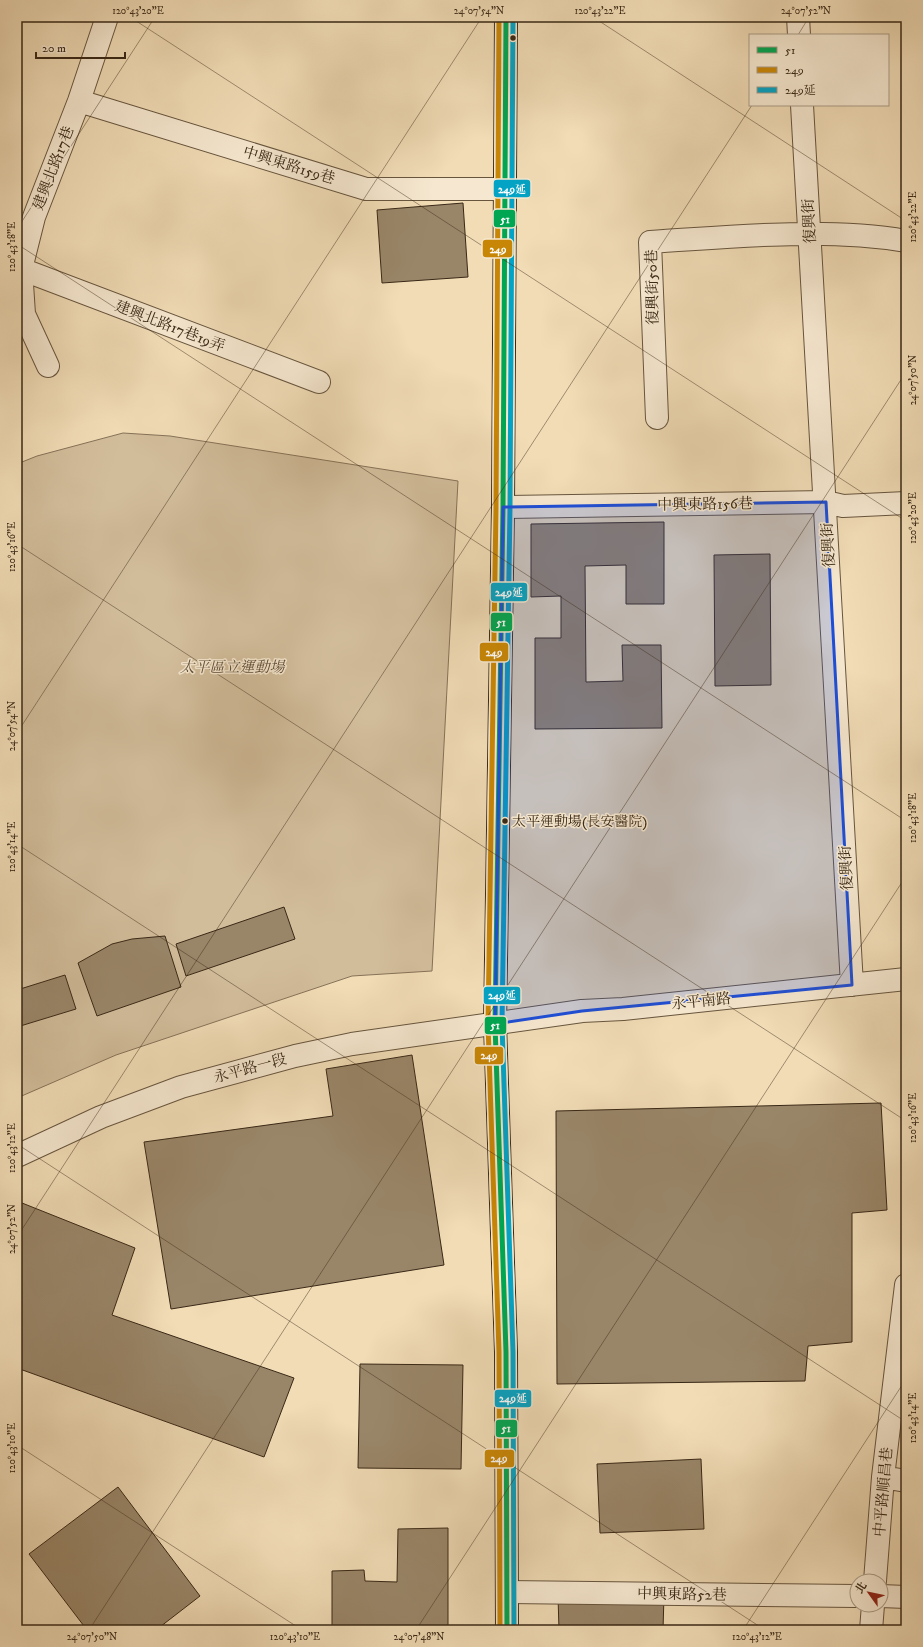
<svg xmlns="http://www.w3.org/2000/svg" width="923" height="1647" viewBox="0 0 923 1647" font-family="'IM FELL DW Pica','Noto Serif TC',serif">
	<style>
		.green { fill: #d2bd9b; stroke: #867258 }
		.building { fill: #998669; stroke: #392816 }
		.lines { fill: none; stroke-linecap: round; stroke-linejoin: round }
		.minor-casing { stroke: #67553e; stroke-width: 24 }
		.major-casing { stroke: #392816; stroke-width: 24 }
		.minor { stroke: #f6e8d0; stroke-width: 22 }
		.major { stroke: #f1dcb6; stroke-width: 22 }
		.bus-1-casing { stroke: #f6e8d0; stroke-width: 8 }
		.bus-2-casing { stroke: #f6e8d0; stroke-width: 8 }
		.bus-3-casing { stroke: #f6e8d0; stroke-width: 8 }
		.bus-1 { stroke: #00a651; stroke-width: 5 }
		.bus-2 { stroke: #c88606; stroke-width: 5 }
		.bus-3 { stroke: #03a3c5; stroke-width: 5 }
		.marked { fill: #1d4ed8; fill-opacity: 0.2; stroke: #1d4ed8; stroke-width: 3; stroke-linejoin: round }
		.ticks { fill: none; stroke: #392816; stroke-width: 1; stroke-opacity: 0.45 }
		.bus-dot { fill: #392816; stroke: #f6e8d0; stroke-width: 1.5 }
		.labels { text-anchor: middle; stroke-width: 3; stroke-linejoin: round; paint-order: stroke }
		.bus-label { font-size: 14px; fill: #392816; stroke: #f6e8d0; text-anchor: start }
		.street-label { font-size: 15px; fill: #392816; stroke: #f6e8d0 }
		.park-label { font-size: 15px; font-style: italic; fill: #5f4d37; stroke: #f6e8d0 }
		.line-badge { stroke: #f6e8d0; stroke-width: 1.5 }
		.badge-label { font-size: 11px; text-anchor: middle; font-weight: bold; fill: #fff }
		.neatline { fill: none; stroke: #392816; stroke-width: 1.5 }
		.ticks-label { font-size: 10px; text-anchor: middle; fill: #392816 }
	</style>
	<rect width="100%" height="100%" fill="#f1dcb6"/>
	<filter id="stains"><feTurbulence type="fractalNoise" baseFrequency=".005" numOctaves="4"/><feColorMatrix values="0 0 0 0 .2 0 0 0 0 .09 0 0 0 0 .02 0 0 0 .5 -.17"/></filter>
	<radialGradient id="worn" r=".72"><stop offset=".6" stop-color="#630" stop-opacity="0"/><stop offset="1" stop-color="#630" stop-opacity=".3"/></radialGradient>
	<path class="green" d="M123,433l47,3 288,45 -26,490 -80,5 -236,79 -99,43v-634l20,-8z"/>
	<path class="building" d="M463,203l5,74 -86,6 -5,-73z
		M664,522v82h-38v-39l-41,1 1,116 37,-1 -1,-36h39l1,83 -127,1v-91h26v-42l-30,1v-73z
		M770,554l1,131 -56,1 -1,-131z
		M284,907l11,32 -109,37 -10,-32z
		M165,936l16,51 -84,29 -19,-53 34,-19 20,-5z
		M65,975l11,34 -59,18v-37z
		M412,1055l32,210 -273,44 -27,-167 189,-26 -7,-47z
		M881,1103l6,107 -35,3v129l-44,4 -3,35 -248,3 -1,-273z
		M22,1203l113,45 -23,67 182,63 -30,79 -247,-89v-159z
		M360,1364l103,1 -2,104 -103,-1z
		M701,1459l3,70 -104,4 -3,-69z
		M118,1487l82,109 -44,34h-69l-58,-76z
		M448,1528v102l-116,-1v-58l32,-1 1,11 32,1 1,-53z
		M664,1595l-1,35h-104l-1,-34z"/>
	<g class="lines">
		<defs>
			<path id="minor" d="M798,17l1,18
				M79,101l287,88h139
				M802,105l50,880
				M21,269l298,113
				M48,366l-24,-52 -3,-45 13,-52 45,-116 28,-84
				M657,418l-7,-176c83,-5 173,-15 256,-1
				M503,507l323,-5 17,4 63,-3
				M17,1156l84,-39 80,-30 114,-31 57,-12 230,-33 41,-2 283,-30
				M883,1477l23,4
				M875,1581l8,-104 23,-192
				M507,1592l350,4
				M881,1596l25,1
				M871,1630l2,-25"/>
			<path id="major" d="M506,17l-3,490 -8,517 11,328 1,278"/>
		</defs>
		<use href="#minor" class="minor-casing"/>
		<use href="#major" class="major-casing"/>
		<use href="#minor" class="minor"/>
		<use href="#major" class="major"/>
		<defs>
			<path id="bus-1" d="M506,17l-3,490 -8,517 11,328 1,278"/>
			<path id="bus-2" d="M499,17l-3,490 -8,517 11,328 1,278"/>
			<path id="bus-3" d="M513,17l-3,490 -8,517 11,328 1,278"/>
		</defs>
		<use href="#bus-1" class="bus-1-casing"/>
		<use href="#bus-2" class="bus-2-casing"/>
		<use href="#bus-3" class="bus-3-casing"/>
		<use href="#bus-1" class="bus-1"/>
		<use href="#bus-2" class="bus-2"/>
		<use href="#bus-3" class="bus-3"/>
	</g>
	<path class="marked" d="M826,502l26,483 -270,26 -87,13 8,-517z"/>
	<path class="ticks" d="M130,17l776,504M593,17l313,204M798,35l11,-18M17,229l138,-212M17,244l889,577M17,544l889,577M17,733l465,-716M17,844l889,578M17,1144l748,486M17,1237l735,-1132M17,1445l285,185M89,1630l817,-1258M416,1630l490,-754M743,1630l163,-251"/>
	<g class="bus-dot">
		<circle cx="513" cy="38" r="3.5"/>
		<circle cx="505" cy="821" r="3.5"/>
	</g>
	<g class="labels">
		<g class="bus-label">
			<text x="512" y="826">太平運動場(長安醫院)</text>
		</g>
		<g class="street-label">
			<text transform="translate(289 165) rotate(17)" y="5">中興東路159巷</text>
			<text transform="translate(53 168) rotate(-69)" y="5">建興北路17巷</text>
			<text transform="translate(809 221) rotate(-93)" y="5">復興街</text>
			<text transform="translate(652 287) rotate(-91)" y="5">復興街50巷</text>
			<text transform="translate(170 326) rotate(21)" y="5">建興北路17巷19弄</text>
			<text transform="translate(705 504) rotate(-1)" y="5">中興東路156巷</text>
			<text transform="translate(828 545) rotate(-93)" y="5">復興街</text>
			<text transform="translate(846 868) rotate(-93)" y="5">復興街</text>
			<text transform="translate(701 1001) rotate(-6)" y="5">永平南路</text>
			<text transform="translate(250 1068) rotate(-15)" y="5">永平路一段</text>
			<text transform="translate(883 1492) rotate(-85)" y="5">中平路順昌巷</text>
			<text transform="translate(682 1594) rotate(1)" y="5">中興東路52巷</text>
		</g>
		<g class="park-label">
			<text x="232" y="672">太平區立運動場</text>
		</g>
	</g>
	<g class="line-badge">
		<rect x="493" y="179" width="38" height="19" rx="4" fill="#03a3c5"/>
		<rect x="493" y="209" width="23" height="19" rx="4" fill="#00a651"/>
		<rect x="482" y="239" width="31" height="19" rx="4" fill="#c88606"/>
		<rect x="490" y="582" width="38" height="20" rx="4" fill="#03a3c5"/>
		<rect x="490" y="612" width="23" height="20" rx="4" fill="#00a651"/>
		<rect x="479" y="642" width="30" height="20" rx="4" fill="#c88606"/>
		<rect x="483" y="986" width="38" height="19" rx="4" fill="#03a3c5"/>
		<rect x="484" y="1016" width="23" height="19" rx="4" fill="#00a651"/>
		<rect x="474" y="1046" width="30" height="19" rx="4" fill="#c88606"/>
		<rect x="494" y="1389" width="38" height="19" rx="4" fill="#03a3c5"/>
		<rect x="495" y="1419" width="23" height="19" rx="4" fill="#00a651"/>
		<rect x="484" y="1449" width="31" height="19" rx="4" fill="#c88606"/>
	</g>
	<g class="badge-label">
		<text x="512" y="193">249延</text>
		<text x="505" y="223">51</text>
		<text x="498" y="253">249</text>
		<text x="509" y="596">249延</text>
		<text x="501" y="626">51</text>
		<text x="494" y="656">249</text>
		<text x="502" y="999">249延</text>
		<text x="495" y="1029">51</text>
		<text x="489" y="1059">249</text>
		<text x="513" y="1402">249延</text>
		<text x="506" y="1432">51</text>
		<text x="499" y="1462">249</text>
	</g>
	<rect width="923" height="1647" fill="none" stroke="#f1dcb6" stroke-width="44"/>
	<rect x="749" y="34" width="140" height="72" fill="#f6e8d0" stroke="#aa9b86"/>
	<rect x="757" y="47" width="20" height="6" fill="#00a651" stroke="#aa9b86"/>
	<text x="785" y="54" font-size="12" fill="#392816">51</text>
	<rect x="757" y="67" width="20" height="6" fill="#c88606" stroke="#aa9b86"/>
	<text x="785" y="74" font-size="12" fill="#392816">249</text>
	<rect x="757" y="87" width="20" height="6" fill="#03a3c5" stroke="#aa9b86"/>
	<text x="785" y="94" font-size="12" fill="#392816">249延</text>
	<g transform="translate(869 1593) rotate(303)"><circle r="19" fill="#f6e8d0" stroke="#aa9b86"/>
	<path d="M0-3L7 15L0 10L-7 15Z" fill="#8f2418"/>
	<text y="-6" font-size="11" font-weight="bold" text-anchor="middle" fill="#392816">北</text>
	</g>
	<path d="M36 52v6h89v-6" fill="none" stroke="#392816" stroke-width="2"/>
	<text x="42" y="52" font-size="12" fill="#392816" stroke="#f6e8d0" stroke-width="3" paint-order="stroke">20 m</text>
	<rect x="22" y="22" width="879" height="1603" class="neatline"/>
	<g class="ticks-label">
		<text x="138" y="14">120°43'20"E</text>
		<text x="479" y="14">24°07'54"N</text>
		<text x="600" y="14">120°43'22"E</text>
		<text x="806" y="14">24°07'52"N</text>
		<text transform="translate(912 217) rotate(-90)" y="4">120°43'22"E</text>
		<text transform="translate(11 247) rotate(-90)" y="4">120°43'18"E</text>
		<text transform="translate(912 380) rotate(-90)" y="4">24°07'50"N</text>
		<text transform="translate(912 518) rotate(-90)" y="4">120°43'20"E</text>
		<text transform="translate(11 547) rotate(-90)" y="4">120°43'16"E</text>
		<text transform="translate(11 726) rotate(-90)" y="4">24°07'54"N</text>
		<text transform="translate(912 818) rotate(-90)" y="4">120°43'18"E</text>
		<text transform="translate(11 847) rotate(-90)" y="4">120°43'14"E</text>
		<text transform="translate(912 1118) rotate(-90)" y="4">120°43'16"E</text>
		<text transform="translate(11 1148) rotate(-90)" y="4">120°43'12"E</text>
		<text transform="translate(11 1229) rotate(-90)" y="4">24°07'52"N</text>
		<text transform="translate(912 1418) rotate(-90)" y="4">120°43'14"E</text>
		<text transform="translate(11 1448) rotate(-90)" y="4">120°43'10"E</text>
		<text x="92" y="1640">24°07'50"N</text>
		<text x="295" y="1640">120°43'10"E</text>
		<text x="419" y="1640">24°07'48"N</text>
		<text x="757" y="1640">120°43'12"E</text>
	</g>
	<rect width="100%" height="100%" filter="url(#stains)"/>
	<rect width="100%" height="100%" fill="url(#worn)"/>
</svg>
